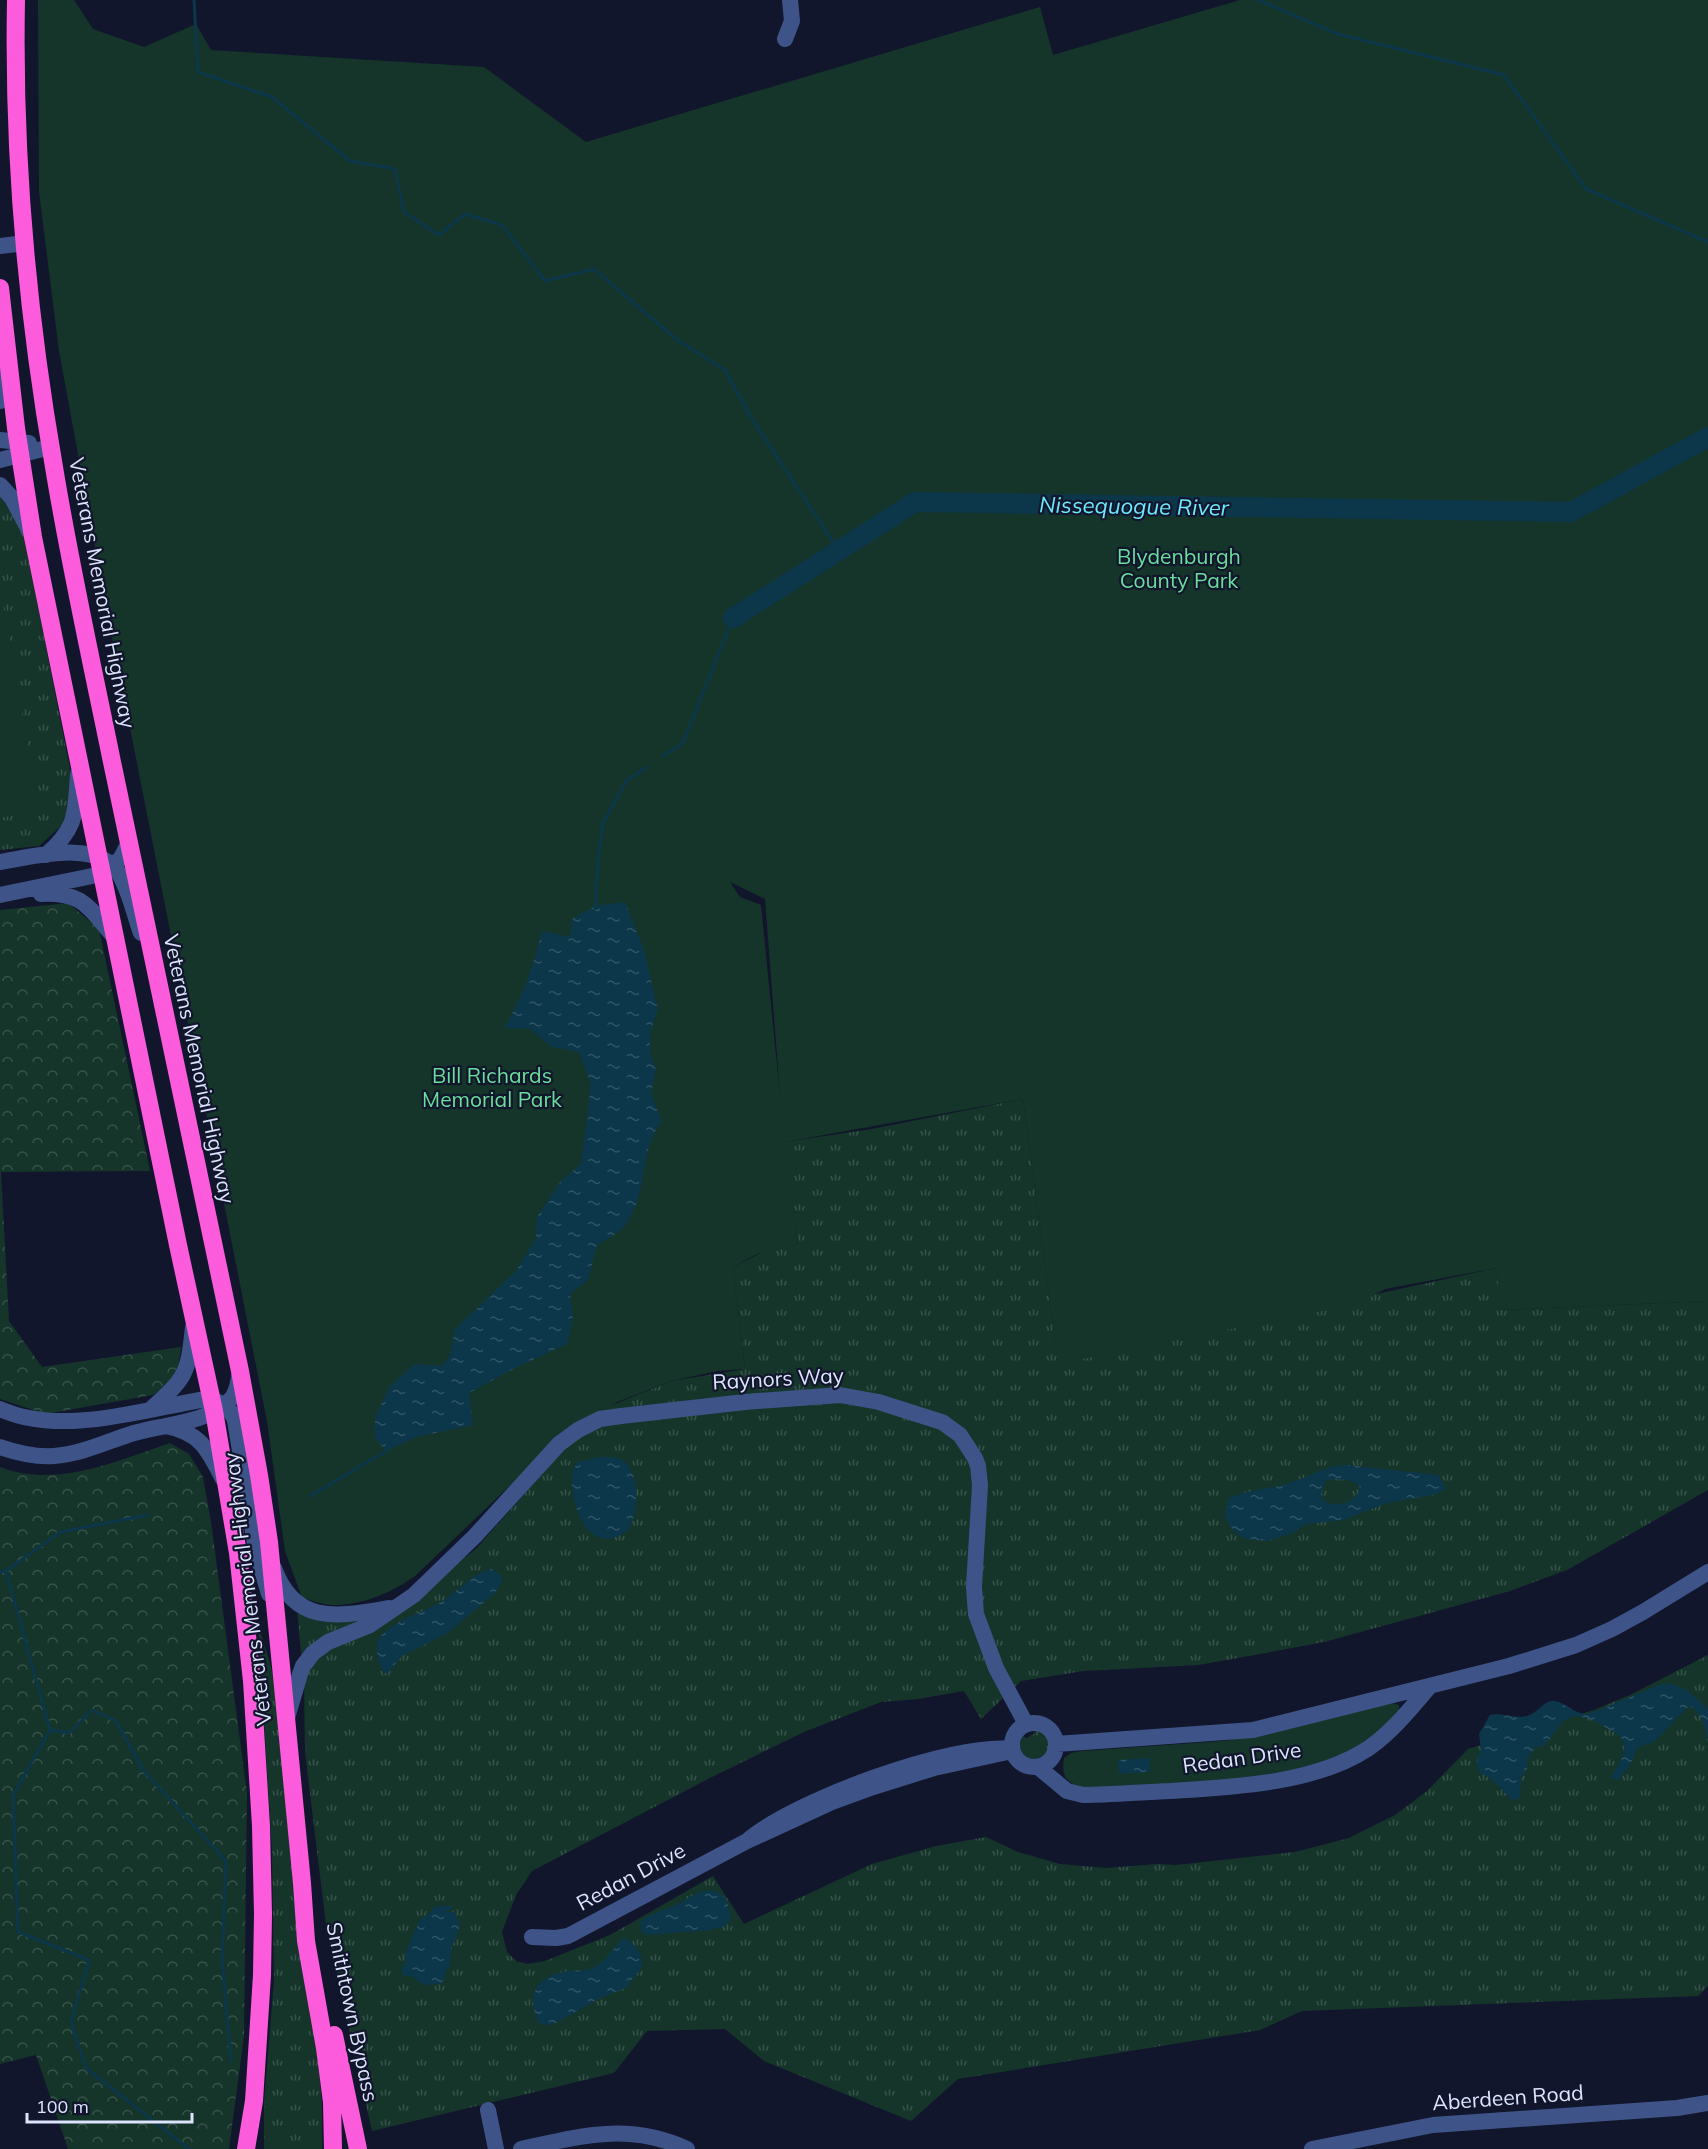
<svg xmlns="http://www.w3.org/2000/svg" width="1708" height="2149" viewBox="0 0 1708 2149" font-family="Mulish,sans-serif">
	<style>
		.grass { fill: url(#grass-tufts) }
		.forest { fill: url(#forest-crowns) }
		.park { fill: #15352a; fill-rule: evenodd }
		.water { fill: url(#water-ripples); fill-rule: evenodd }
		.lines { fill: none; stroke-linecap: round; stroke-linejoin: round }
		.stream { stroke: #0c374a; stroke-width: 3 }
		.river { stroke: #0c374a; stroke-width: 20 }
		.minor { stroke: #3e5489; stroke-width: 16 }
		.highway { stroke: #fc5bdc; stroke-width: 18 }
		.labels { text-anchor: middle; stroke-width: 4.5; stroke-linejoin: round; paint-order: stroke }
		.park-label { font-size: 21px; fill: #69df9b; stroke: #12162c }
		.street-label { font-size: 21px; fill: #dde4fe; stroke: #12162c }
		.water-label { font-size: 22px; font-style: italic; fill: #6de8fc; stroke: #12162c }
	</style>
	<defs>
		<pattern id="grass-tufts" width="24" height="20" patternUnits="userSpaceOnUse" patternTransform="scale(1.5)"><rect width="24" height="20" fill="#15352a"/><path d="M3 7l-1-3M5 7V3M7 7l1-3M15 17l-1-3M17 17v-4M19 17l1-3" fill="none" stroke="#37524a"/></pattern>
		<pattern id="forest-crowns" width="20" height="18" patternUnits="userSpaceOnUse" patternTransform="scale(1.5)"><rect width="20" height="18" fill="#15352a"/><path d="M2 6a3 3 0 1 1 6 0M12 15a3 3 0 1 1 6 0" fill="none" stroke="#37524a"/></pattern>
		<pattern id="water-ripples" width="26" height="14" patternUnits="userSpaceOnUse" patternTransform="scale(1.5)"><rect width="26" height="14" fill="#0c374a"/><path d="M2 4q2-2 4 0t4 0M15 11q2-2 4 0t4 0" fill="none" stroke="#2f5465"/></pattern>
	</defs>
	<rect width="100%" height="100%" fill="#12162c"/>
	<path class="grass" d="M0,490l21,31 54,273 -14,32 -22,20 -39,4z
		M1023,1099l35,264 439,-95 3,42 208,-9v189l-141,80 -57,21 -182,50 -62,12 -68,12 -114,6 -63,10 -40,38 -17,-28 -46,8 -37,3 -77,30 -94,46 -178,93 -16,24 -14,37 5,20 9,9 11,3 18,-3 65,-26 103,-59 31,48 128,-60 64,-18 50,-9 32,15 42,12 46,4 51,-4 19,1 119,-13 54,-14 46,-23 32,-24 41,-42 126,-39 36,-15 78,-40v331l-10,10 -396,15 -42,19 -302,49 -47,42 -147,-60 -39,-32 -78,2 -33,42 -242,58 -46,-206 -21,-173 -1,-78 15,-21 52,-28 104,-75 122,-139 75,-30 73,-12 -12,-102 32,-16 33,-7 -14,-102 88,-13z
		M297,1609l83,4 -78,50z
		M258,1624l13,43 6,32 38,331 7,73v46h-58v-47l10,-121 -2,-132z
		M1035,1730c13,4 18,15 10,26l-13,4c-12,-4 -15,-14 -9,-24l3,2 8,-4z"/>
	<path class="forest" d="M68,903l31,26 51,242 -149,1 8,149 33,46 139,-20 -4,31 -24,17 -108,19 -45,-15v-489z
		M170,1443l19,11 14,23 8,45 36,271 -3,243 -15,113h-161l-32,-94 -36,9v-597c56,22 117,-6 170,-24z"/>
	<path class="park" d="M38,0h36l19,29 51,18 52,-23 15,26 273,17 102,75 454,-135 13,48 187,-55h468v1301l-209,9 -2,-42 -112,21 -25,14 -302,61 -35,-265 -238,43 13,102 -41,10 -24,13 12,102 -28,2 -45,10 -55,21 -58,37 -144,137c-24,17 -54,30 -85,29 -9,-1 -20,-5 -28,-7l-17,-47 -18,-130 -159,-804 -49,-266 -20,-159zM730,882l35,17 15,196 -19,-190 -21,-8z
		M0,587l39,223 -39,8z
		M1392,1703l7,2v5c-11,11 -23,27 -36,34 -68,40 -194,39 -273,45 -19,-4 -30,-8 -26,-31l7,-5 10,-2 142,-10 42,-7z"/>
	<path class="water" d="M625,902l19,48 14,60 -8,23v20l6,17 -5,24 11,27c-24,30 -13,69 -35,102 -5,9 -21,16 -30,22l-9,35 -18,14 3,24 -6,26 -50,23 -48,26 4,32 -57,12 -29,14 -12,-12v-22l15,-31 25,-22 27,2 8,-11 5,-26 61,-58 20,-33 1,-21 24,-36 20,-17 10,-80 -12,-32 -27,-5 -22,-18 -26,-1c19,-31 29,-62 38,-97l28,6 2,-18 23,-13z
		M599,1457c9,0 20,-1 27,6 14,13 12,50 3,65 -4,5 -10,8 -16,10 -20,5 -33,-15 -37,-32 -4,-15 -8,-31 2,-44z
		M1348,1465c29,4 58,6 89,10l3,2 6,12 -9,5 -50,9 -44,17 -37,4 -13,9 -25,8 -20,-2 -7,-2 -9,-8 -6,-10 -1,-7 3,-12 3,-3c21,-8 43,-8 64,-16 21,-7 28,-15 53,-16zM1335,1479c9,1 20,0 25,9 -2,11 -16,18 -26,16 -5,0 -9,-3 -13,-6l1,-9 4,-8z
		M492,1569l8,6 3,5 -8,13 -46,39 -47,24 -14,17h-4c-4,-8 -10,-23 -6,-32 9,-19 46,-29 63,-39 17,-10 32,-30 51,-33z
		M1669,1683l18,7 21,19v35c-2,-15 -5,-29 -19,-38l-35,36 -16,5 -11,24 -3,-1 -5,10 -9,-2c7,-10 20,-28 11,-40 -3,-5 -11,-8 -16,-11 -9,-5 -20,-11 -31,-11l-11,5 -14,19 -6,6 -7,1 -8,10 -1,12 -6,9 -1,20 -8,2 -22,-22 -10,-5 -4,-11 5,-13 -2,-15 11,-19c12,-3 25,4 37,1 10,-2 18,-17 28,-15 10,2 19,12 30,13 8,0 63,-25 74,-29z
		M1150,1758v14l-31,2 -1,-14z
		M709,1890c20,3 19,16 22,29l-6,7 -14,4 -64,5 -6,-4 -1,-9c10,-9 22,-11 34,-16 15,-7 18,-13 35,-16z
		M435,1906h17v3l-8,3h11l5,14 -8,21 -3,21 -4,4v5l-4,7 -18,1 -13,-10 -5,2 -4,-8 5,-7v-11l14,-31 10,-7z
		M623,1938c10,2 22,18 18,30 -3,7 -11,11 -13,19l-26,10 -48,27 -9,1 -6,-2c-15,-30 0,-49 31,-52 7,-1 17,0 23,-3 13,-6 20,-21 30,-30z"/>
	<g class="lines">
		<path class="stream" d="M194,0l4,72 74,25 78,64 45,8 9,43 35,23 26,-21 37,11 43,56 49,-12 82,70 49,31 27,49 87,132
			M1258,0l80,34 166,41 82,114 122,53
			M663,756l20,-13 50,-125
			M595,909l3,-48 5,-38 23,-42 21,-14
			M310,1496l78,-46
			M6,1571l44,159 -37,65 5,137 71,28 -18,62 15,46 103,81
			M0,1572l6,-1 54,-39 88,-17
			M51,1730l18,3 23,-23 24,11 27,49 83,91 -4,99 9,101"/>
		<path class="river" d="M733,618l182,-116 656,10 137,-75"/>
		<path class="minor" d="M785,39l7,-18 -2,-21
			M0,246l25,-3
			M0,401l5,-36
			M0,440l29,3
			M0,460l50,-13
			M0,485l12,13 18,34
			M46,855c32,-28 29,-42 32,-81
			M0,862c33,-5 96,-23 118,10 11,17 16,42 23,61
			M41,894c45,-2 48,15 74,44
			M0,895l102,-21 19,-16 8,-16
			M0,1409c60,27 138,2 200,-9 16,-1 29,4 35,20l21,130 13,44
			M151,1409c35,-32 37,-34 42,-82
			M166,1426c35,7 42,24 57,53
			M0,1447c17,6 36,10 54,9 28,-2 54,-15 80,-23 30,-9 71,-9 95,-32 8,-7 9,-19 11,-30
			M274,1568c21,59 66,48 116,40
			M287,1718l13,-44 3,-8 10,-13 15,-11 42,-17 44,-30 61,-59 84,-92 19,-14 22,-11 21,-3 124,-14 95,-7 39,7 63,20 18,13 15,23 3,8 2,19 -6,102 2,27 20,54 30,56
			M1012 1745a22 22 0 1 1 44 0a22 22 0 1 1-44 0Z
			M1056,1744l197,-14 256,-64 67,-21 36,-16 31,-17 65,-40
			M1012,1749c-59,-7 -219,52 -265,92l85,-39 41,-15 61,-19 78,-17
			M1038,1767l29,24 16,4c29,0 58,-3 87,-4 62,-4 145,-7 199,-43 24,-17 42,-40 61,-62
			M532,1937l24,1 12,-2 179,-95
			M488,2110l8,39
			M521,2149c60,-13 107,-27 166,0
			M1312,2149l121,-24 244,-17 31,-5"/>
		<path class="highway" d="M16,0c-3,156 11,313 38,467 16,98 38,197 58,295 42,203 85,406 128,609l19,104 10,67 33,341 4,58 19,107 7,54 1,47
			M0,288l16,140 17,109 145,708 36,166 24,142 14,128 9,145 2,88 -1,61 -8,126 -8,48
			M334,2035l24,114"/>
	</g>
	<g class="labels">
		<g class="park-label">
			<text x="1179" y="564">Blydenburgh<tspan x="1179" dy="24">County Park</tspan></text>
			<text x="492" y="1083">Bill Richards<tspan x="492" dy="24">Memorial Park</tspan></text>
		</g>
		<g class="street-label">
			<text transform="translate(102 593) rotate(79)" y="7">Veterans Memorial Highway</text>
			<text transform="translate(199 1069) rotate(78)" y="7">Veterans Memorial Highway</text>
			<text transform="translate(778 1379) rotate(-3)" y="7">Raynors Way</text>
			<text transform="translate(248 1589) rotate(-97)" y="7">Veterans Memorial Highway</text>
			<text transform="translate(1242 1758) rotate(-8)" y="7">Redan Drive</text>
			<text transform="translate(631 1877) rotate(-28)" y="7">Redan Drive</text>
			<text transform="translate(352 2012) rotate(78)" y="7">Smithtown Bypass</text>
			<text transform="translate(1508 2098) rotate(-4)" y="7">Aberdeen Road</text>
		</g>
		<g class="water-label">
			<text transform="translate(1134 506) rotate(1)" y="8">Nissequogue River</text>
		</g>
	</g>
	<path d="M27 2113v9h165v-9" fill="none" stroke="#dde4fe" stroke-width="3"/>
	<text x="36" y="2113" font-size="18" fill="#dde4fe" stroke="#12162c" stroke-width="4.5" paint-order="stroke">100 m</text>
</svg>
